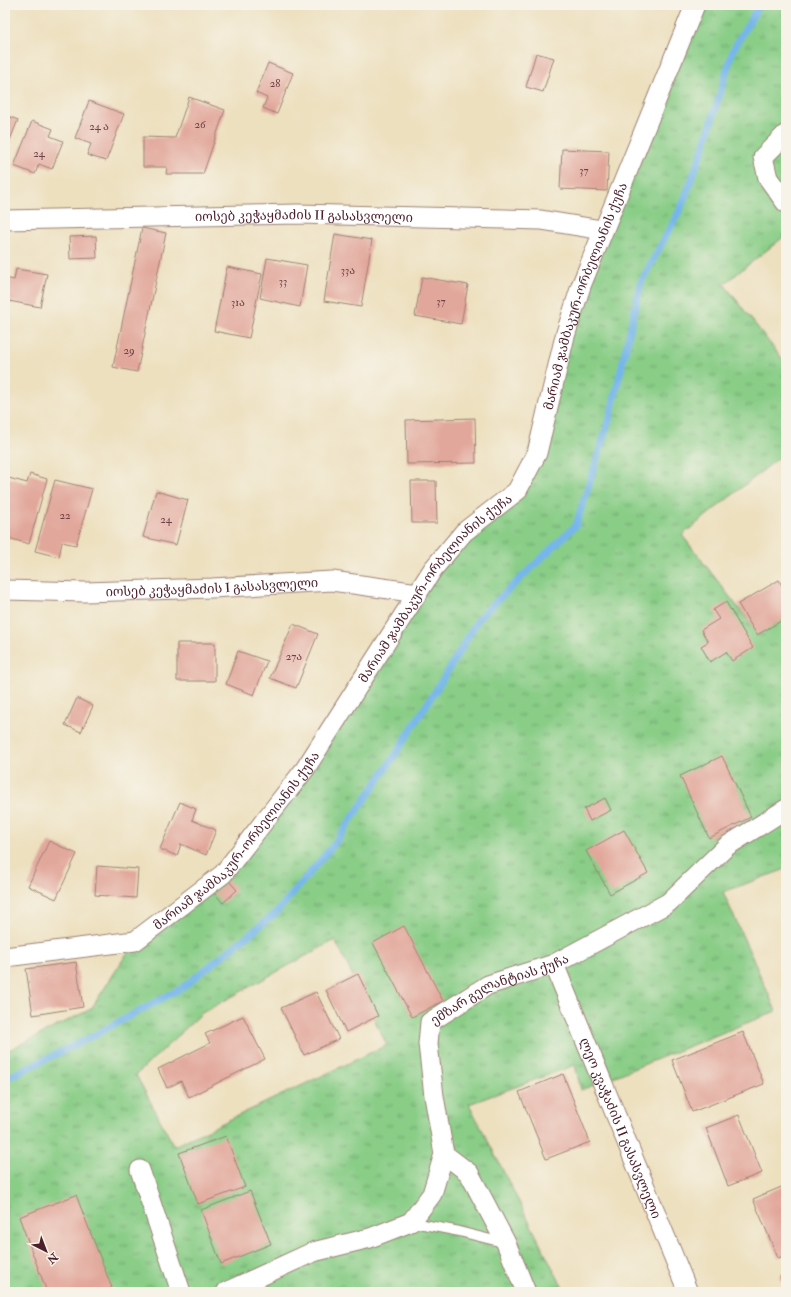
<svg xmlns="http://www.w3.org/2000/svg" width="791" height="1297" viewBox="0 0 791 1297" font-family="'IM FELL Double Pica','Noto Serif Georgian',serif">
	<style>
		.grass { fill: url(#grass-tufts); stroke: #6a7659; fill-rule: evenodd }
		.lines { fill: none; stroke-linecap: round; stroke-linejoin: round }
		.stream { stroke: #76b6ea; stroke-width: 7 }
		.building { fill: #e2a79b }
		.service-casing { stroke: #9c8075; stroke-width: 11 }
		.minor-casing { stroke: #9c8075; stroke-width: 21 }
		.service { stroke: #fff; stroke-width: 9 }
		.minor { stroke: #fff; stroke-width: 19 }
		.labels { text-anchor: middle; stroke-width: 3; stroke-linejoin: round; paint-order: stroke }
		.number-label { font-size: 11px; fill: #704147 }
		.street-label { font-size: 13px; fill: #4a1f2b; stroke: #f7f3e8 }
	</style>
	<defs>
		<pattern id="grass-tufts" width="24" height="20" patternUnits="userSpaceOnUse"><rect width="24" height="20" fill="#89cd87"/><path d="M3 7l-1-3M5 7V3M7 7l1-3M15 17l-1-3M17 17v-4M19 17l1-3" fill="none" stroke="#72a66f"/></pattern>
	</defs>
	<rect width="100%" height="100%" fill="#f7f3e8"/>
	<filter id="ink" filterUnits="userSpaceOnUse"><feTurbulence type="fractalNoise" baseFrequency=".025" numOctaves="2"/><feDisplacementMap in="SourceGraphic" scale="8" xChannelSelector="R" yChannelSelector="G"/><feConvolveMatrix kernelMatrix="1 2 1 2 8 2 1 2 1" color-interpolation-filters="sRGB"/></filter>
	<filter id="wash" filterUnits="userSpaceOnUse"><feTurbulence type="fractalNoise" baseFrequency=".012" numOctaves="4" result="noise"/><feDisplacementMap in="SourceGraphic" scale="16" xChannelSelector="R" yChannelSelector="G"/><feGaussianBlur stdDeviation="0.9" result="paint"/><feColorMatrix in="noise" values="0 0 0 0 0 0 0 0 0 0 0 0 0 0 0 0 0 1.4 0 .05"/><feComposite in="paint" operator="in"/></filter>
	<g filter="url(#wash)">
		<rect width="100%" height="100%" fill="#ede0bf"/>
		<path class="grass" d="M695,5h91v230l-62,49 62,80v88l-104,83 65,84 39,-30v280l-63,23 53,119 -195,79 -6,-25 -106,39 96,188h-560v-240l86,-43 44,-68 88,-67 195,-281 99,-102 48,-155zM335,940l52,105 -213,101 -38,-71 66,-62z"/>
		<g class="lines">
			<path class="stream" d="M5,1079l84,-41 93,-50 94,-75 59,-70 57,-83 59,-94 28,-48 97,-93 34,-108 31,-135 40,-74 23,-62 29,-96 26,-45"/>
		</g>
		<g id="blocks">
			<path class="building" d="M536,53l18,5 -11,34 -17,-5z
				M268,63l25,10 -16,41 -14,-6 4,-10 -11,-5z
				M189,97l36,13 -22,64h-37l1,-7h-24v-30l32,1z
				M89,101l35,13 -18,47 -19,-6 4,-11 -16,-6z
				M5,115l13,5 -13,32z
				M32,121l21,8 -3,7 13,5 -11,28 -13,-5 -4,10 -21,-8z
				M562,149l47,2 -2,40 -47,-2z
				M142,228l24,5 -29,139 -24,-5z
				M335,234l37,6 -11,67 -37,-6z
				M96,236l1,22 -27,1 -1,-22z
				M267,258l40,7 -7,42 -40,-9z
				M227,267l35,7 -13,64 -35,-7z
				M16,269l31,5 -7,33 -31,-6 -4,19v-42l9,2z
				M422,277l46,8 -7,39 -46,-8z
				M475,418l1,45 -69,1 -1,-44z
				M30,474l17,5 -18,65 -24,-7v-60l22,6z
				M55,480l37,9 -16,56 -14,-3 -3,15 -24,-6z
				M411,481h25l1,42h-25z
				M156,491l32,9 -12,45 -33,-8z
				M779,580l7,13v25l-29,17 -19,-31z
				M726,602l27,46 -21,13 -6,-9 -16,10 -9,-16 7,-4 -7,-12 18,-11 -6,-9z
				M293,624l25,10 -22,54 -26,-10z
				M177,643h38v38h-38z
				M238,651l29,10 -13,34 -28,-11z
				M77,698l16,8 -12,26 -16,-7z
				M722,756l29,61 -42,21 -29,-62z
				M605,798l6,12 -21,11 -6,-12z
				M180,802l16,7 -4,11 24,10 -10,25 -25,-11 -4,12 -17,-7z
				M624,830l24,43 -38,21 -24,-43z
				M49,841l28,13 -21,45 -28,-13z
				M97,866l41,3 -2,29 -41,-3z
				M228,880l9,10 -14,13 -9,-10z
				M404,926l39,75 -31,16 -39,-74z
				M76,962l7,45 -50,8 -7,-46z
				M358,974l20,42 -32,16 -20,-42z
				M316,992l23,47 -35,16 -23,-47z
				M243,1016l22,43 -76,38 -8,-16 -14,7 -9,-19 52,-26 -5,-9z
				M743,1032l21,52 -72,28 -20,-52z
				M563,1074l27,68 -44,17 -27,-67z
				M739,1115l23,58 -34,13 -22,-58z
				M226,1136l19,51 -47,17 -19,-51z
				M786,1185v70l-8,3 -25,-59z
				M250,1191l21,53 -50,20 -20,-54z
				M76,1195l36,93 -11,4h-54l-28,-75z
				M786,1274v18l-6,-16z"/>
		</g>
	</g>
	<g filter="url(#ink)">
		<use href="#blocks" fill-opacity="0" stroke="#9c8075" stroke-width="1"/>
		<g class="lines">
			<defs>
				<path id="service" d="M411,1222l46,9 48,12"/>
				<g id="minor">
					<path d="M786,134l-23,23 5,21 18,25"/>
					<path id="s1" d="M5,220l293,-6 243,6 61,10"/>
					<path id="s2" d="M5,590l80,2 127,-4 120,-7 86,12"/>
					<path id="s3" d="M5,957l130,-16 88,-67 82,-105 128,-200 31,-37 53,-41 20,-38 28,-117 16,-50 114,-281"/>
					<path id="s4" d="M554,964l134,328"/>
					<path d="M444,1154l25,19 37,70 20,49"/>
					<path d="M140,1170l41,122"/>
					<path id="s5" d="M226,1292l87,-40 57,-14 41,-16 21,-28 12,-40 -10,-58 -6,-52 2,-22 58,-37 66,-21 114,-61 59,-57 59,-37"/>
				</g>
			</defs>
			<use href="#service" class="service-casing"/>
			<use href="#minor" class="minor-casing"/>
			<use href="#service" class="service"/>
			<use href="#minor" class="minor"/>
		</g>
	</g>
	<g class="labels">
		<g class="number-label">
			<text x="275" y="87">28</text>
			<text x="200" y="128">26</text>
			<text x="99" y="130">24 ა</text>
			<text x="39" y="157">24</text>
			<text x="584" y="174">37</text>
			<text x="348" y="274">33ა</text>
			<text x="283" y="285">33</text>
			<text x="441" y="305">37</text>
			<text x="238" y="306">31ა</text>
			<text x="129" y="354">29</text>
			<text x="65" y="519">22</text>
			<text x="166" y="523">24</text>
			<text x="294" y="660">27ა</text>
		</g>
		<g class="street-label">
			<text dy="5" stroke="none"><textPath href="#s1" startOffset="299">იოსებ კეჭაყმაძის II გასასვლელი</textPath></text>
			<text dy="5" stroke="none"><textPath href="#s3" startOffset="935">მარიამ ჯამბაკურ-ორბელიანის ქუჩა</textPath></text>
			<text dy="5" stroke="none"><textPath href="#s2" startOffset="207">იოსებ კეჭაყმაძის I გასასვლელი</textPath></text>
			<text dy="5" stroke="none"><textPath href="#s3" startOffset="599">მარიამ ჯამბაკურ-ორბელიანის ქუჩა</textPath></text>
			<text dy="5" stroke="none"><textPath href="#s3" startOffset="275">მარიამ ჯამბაკურ-ორბელიანის ქუჩა</textPath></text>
			<text dy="5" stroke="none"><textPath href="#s5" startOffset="486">ემზარ გელანტიას ქუჩა</textPath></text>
			<text dy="5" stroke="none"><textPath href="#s4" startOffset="177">ლეო კვაჭაძის II გასასვლელი</textPath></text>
		</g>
	</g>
	<rect width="791" height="1297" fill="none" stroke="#f7f3e8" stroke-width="20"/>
	<g transform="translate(46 1251) rotate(138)" stroke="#f7f3e8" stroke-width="3" paint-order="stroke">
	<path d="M0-3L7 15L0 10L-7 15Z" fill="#4a1f2b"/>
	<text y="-6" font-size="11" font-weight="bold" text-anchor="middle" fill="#4a1f2b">N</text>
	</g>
</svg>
